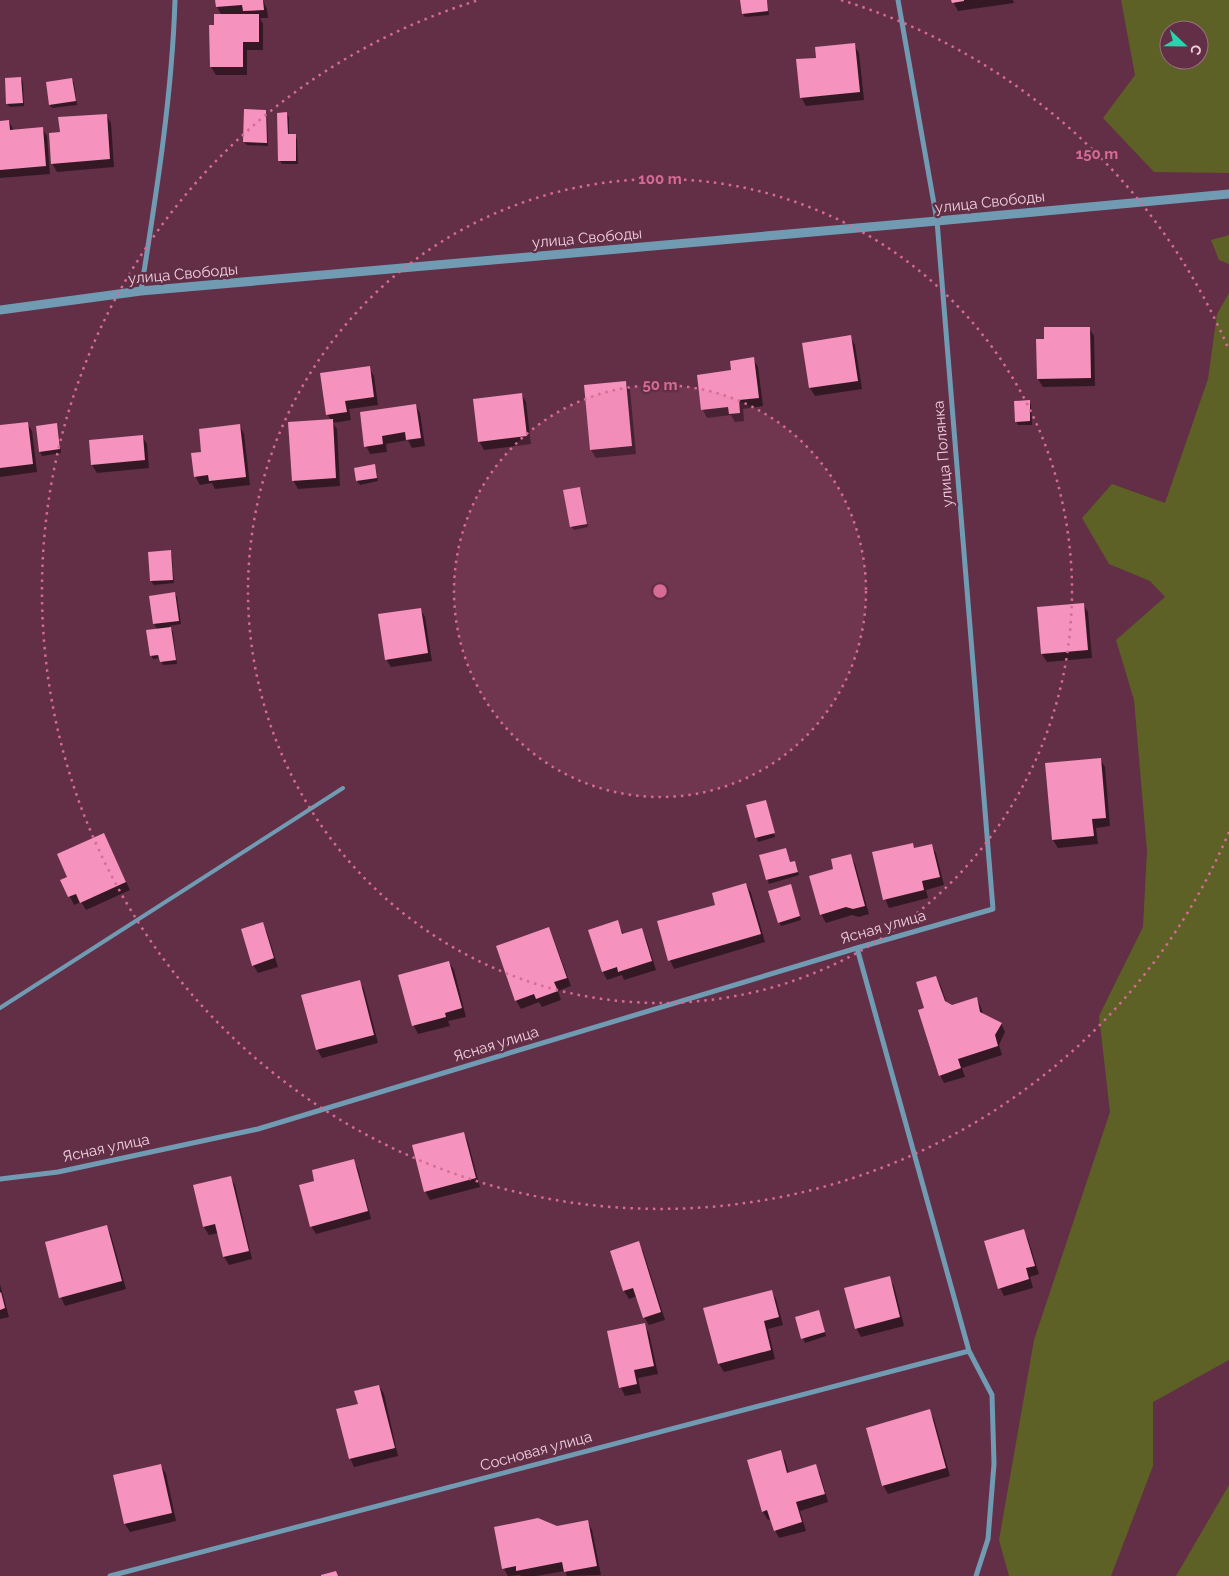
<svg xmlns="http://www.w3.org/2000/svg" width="1229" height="1576" viewBox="0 0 1229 1576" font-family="Raleway,sans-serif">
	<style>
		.green { fill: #5d6125; fill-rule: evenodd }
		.shadow { fill: #0007 }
		.building { fill: #f592bd }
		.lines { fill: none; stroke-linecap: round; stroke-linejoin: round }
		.service { stroke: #709bb3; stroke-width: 4 }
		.minor { stroke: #709bb3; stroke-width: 5 }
		.tertiary { stroke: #709bb3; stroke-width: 9 }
		.ring { fill: none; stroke: #d76b96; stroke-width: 2.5; stroke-dasharray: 2.5 5 }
		.labels { text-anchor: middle; stroke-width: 5; stroke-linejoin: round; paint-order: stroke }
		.street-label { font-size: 15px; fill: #f0d0dd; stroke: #622f46 }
		.centre { fill: #d76b96; stroke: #622f46; stroke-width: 2.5 }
		.ring-label { font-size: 15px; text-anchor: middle; font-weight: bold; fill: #d76b96; stroke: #622f46; stroke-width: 5; stroke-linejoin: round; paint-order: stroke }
	</style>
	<rect width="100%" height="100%" fill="#622f46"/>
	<path class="green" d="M1121,0h108v173l-75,-1 -51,-54 32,-43zM1169,30h30v30h-30z
		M1229,235v29l-10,-4 -8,-20z
		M1229,293v1067l-76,42v64l-42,110h-102l-10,-36 35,-200 76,-228 -11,-96 44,-89 4,-76 -13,-151 -18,-60 49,-43 -15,-16 -41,-17 -27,-46 30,-34 53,19 43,-124 9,-65z
		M1229,1485v91h-53z"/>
	<path class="shadow" d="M217,0h46l4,9 1,9h-8l3,6v26h-16v25h-31l-5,-8 4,-41 7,-10 -5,-9z
		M742,0h25l2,15 -24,2 -2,-3z
		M952,0h61l1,3 -56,8z
		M854,45l5,8 5,47 -58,6 -5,-9 17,-38z
		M20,78l3,4 1,24 -14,1 -3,-3z
		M71,79l3,4 3,22 -25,3 -2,-3z
		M265,111l2,4 1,31 -21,-1 -3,-3z
		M286,114l3,3v18l6,1 2,3 1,25h-16l-2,-3z
		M106,115l5,8 3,44 -57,5 -5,-9 9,-30z
		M9,121l5,10 28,-3 5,8 3,38 -50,4v-56z
		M1089,328l5,8 1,50 -52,1 -5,-8z
		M850,337l5,8 7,44 -47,7 -5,-8 -6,-44z
		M753,359l5,8 5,39 -20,3 1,12 -9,1 -4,-7 -24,3 -4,-8 -5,-34 35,-5z
		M369,368l5,8 4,29 -29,4 2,11 -18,3 4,6 3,57 -42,3 -5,-9 38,-60 -4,-6z
		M625,382l5,8 6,64 -40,4 -5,-8z
		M521,394l5,8 5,42 -47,6 -5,-9z
		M1029,401l2,4 1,20h-14l-2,-4z
		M415,405l5,8 5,33 -13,2 -4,-8 -22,4 1,8 -17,2 -4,-8z
		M27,423l5,8 5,41 -37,5v-51z
		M56,425l2,3 3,25 -19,3 -2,-4 -3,-25z
		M240,426l4,8 6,51 -35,4 -3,-6 -12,2 -5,-9 8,-23z
		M142,436l5,8 2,24 -52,5 -5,-8 -2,-24z
		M374,465l2,4 2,12 -18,4 -3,-4 -2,-12z
		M580,488l2,4 6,35 -14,3 -3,-4z
		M170,551l2,4 2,28 -20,2 -3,-4z
		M175,594l2,3 4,27 -11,2 3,6 4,32 -14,1 -3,-7 -7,1 -2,-4 7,-25 -4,-6 -3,-27z
		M1083,604l5,8 4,46 -45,4 -5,-8z
		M420,609l5,8 7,44 -41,6 -5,-8z
		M1100,759l5,8 5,59 -14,2 2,16 -40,4 -5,-8z
		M766,804l9,33 -17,5 -10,-36z
		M104,834l26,56 -44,20 -5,-8 -7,3 -12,-25 6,-2z
		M912,844l3,5 16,-4 5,8 8,32 -18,5 2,8 -39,10 -4,-9z
		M785,849l5,14 5,-1 2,4 2,9 -30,9 -9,-28z
		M850,855l5,9 14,50 -10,3 -7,-2 -26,8 -5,-9 14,-44z
		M746,884l5,9 14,49 -91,27 -4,-9 47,-55z
		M792,889l9,31 -20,6 -2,-4z
		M617,922l7,13 17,-6 5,9 10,32 -32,10 -2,-5 -15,5 -4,-8z
		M262,924l5,8 11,35 -20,6 -5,-8z
		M549,928l4,9 18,49 -13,5 3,9 -19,7 -3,-5 -18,7 -5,-9z
		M449,962l5,8 12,47 -18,4 2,5 -32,8 -4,-8 -14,-50z
		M936,977l5,9 6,18 5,2 25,-7 4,8 2,7 18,9 4,9 -6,13 3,10 -40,13 3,9 -21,6 -4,-8 -14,-66z
		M359,981l5,8 14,54 -56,15 -5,-9z
		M464,1133l4,9 12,45 -50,13 -5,-9z
		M353,1160l5,9 13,50 -55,15 -5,-8 5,-44z
		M230,1177l5,8 17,74 -23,6 -5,-8 -5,-24 -10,2 -5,-8 -9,-41z
		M107,1226l4,9 15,54 -61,17 -4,-9z
		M1023,1230l5,9 11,35 -9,3 3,11 -29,8 -4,-8z
		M638,1243l5,8 22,69 -16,5 -5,-8 -7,-21 -8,3 -5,-8 -13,-40z
		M889,1278l5,8 10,40 -43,11 -5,-9z
		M0,1284l9,33 -9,2z
		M771,1291l5,8 7,26 -15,4 7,30 -51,13 -5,-8 -15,-56z
		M820,1315l6,21 -21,7 -9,-25z
		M644,1324l5,9 9,41 -20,4 3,15 -16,3 -4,-8 -13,-56z
		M379,1386l5,8 14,62 -44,11 -4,-9 9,-53z
		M929,1411l5,8 16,57 -62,18 -5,-9z
		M780,1452l5,8 4,13 26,-8 5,9 8,28 -28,9 6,20 -27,7 -4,-8 -4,-11 -3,1 -5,-8 -15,-51z
		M161,1466l5,8 10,47 -46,11 -5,-8 -10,-48z
		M587,1521l5,9 9,45 -34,1 -2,-5 -29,5h-15l-1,-1 -12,1 -4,-7 53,-42z"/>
	<path class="building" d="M215,0h48l1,10 -21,1 -1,-6 -26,2z
		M740,0h27l1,11 -26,3z
		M951,0h13v1l-12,2z
		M214,14h45v28h-16v25h-33l-1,-42h5z
		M855,43l5,49 -60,6 -4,-39 20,-1 -1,-11z
		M21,77l2,26 -17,1 -1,-26z
		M72,78l4,23 -27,4 -3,-23z
		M244,109l22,1 1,33 -24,-1z
		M287,112l1,22h8v27h-18l-1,-48z
		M107,114l3,45 -59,5 -2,-31 11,-1 -2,-15z
		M9,120l1,10 33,-3 3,39 -46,4v-49z
		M1044,327h46l1,51 -54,1 -1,-40h8z
		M851,335l7,46 -49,7 -7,-45z
		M754,357l5,41 -20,2 1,13 -11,1 -1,-7 -27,3 -4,-35 34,-5 -1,-9z
		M370,366l4,31 -29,4 2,11 -21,3 -6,-42z
		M626,381l6,65 -42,4 -6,-65z
		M522,393l5,43 -49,6 -5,-43z
		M1030,400v21l-15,1 -1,-21z
		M416,404l5,34 -15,2 -1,-8 -23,4 1,8 -19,3 -4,-35z
		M333,419l3,59 -44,3 -4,-59z
		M28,422l5,42 -33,4v-43z
		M57,423l3,26 -21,3 -3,-26z
		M240,424l6,53 -37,4 -1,-6 -14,2 -3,-24 10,-1 -2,-23z
		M143,435l2,25 -54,5 -2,-25z
		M375,464l2,14 -21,3 -2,-13z
		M580,487l7,37 -17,3 -7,-37z
		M171,550l2,30 -23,1 -2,-29z
		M175,592l4,29 -26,3 -4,-28z
		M1084,603l4,47 -47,4 -4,-47z
		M421,608l7,45 -43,7 -7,-46z
		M171,627l5,33 -16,2 -2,-7 -8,1 -4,-26z
		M1101,758l5,60 -14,1 2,17 -42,4 -7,-77z
		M766,800l9,33 -20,5 -9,-33z
		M104,833l22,49 -46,21 -4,-9 -8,3 -8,-17 7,-3 -10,-23z
		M913,843l1,5 18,-4 8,33 -18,4 2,9 -41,10 -11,-48z
		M786,848l4,14 5,-1 3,11 -32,8 -7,-25z
		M851,854l14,52 -12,3 -7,-2 -26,8 -11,-39 24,-7 -2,-10z
		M746,883l15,51 -93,27 -11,-40 58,-16 -3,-12z
		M791,884l9,32 -22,7 -10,-32z
		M618,920l4,14 20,-6 10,33 -34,11 -1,-5 -15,5 -14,-42z
		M263,922l11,36 -22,8 -11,-37z
		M549,927l18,51 -13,4 4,9 -22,8 -2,-5 -19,7 -19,-55z
		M449,961l13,47 -17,5 1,4 -34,9 -14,-51z
		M936,976l9,25 7,4 25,-8 3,15 22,11 -7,12 3,11 -40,13 3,9 -22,8 -21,-66 6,-2 -8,-26z
		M360,980l14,55 -58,15 -15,-55z
		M464,1132l12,46 -52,14 -12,-47z
		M354,1159l14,52 -58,16 -11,-42 15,-4 -2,-11z
		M231,1176l18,75 -26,6 -8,-33 -12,3 -10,-42z
		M107,1225l15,56 -63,17 -14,-56z
		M1024,1229l11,37 -9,2 3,11 -31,10 -14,-48z
		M639,1241l22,71 -18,6 -10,-30 -10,3 -13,-40z
		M890,1276l10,41 -45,12 -11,-41z
		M772,1290l7,27 -15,4 7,29 -53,14 -15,-56z
		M1,1292l4,16 -5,2v-17z
		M819,1310l6,22 -24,7 -6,-22z
		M645,1323l9,43 -20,4 3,14 -18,4 -12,-57z
		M379,1385l16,63 -46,11 -13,-50 22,-5 -4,-13z
		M930,1409l16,59 -64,18 -16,-58z
		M781,1450l6,23 29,-9 9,30 -29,8 6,20 -28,9 -7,-21 -5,2 -15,-52z
		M161,1464l11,49 -48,11 -11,-49z
		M538,1518l19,8 31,-6 9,46 -33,6 -2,-10 -46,9v-5l-14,3 -8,-42z
		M336,1571l2,5h-17v-1z"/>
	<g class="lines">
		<path class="service" d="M0,1008l343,-220"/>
		<path class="minor" d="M141,291c15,-96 31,-194 34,-291
			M857,948l112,403 23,44 2,69 -6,75 -12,37
			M0,1179l58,-7 200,-43 599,-181 136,-39 -56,-688 -39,-221
			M110,1576l859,-225"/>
		<path class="tertiary" d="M0,310l141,-19 796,-70 292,-27"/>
	</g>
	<circle cx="660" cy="591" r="206" fill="#d76b96" fill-opacity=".12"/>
	<g class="ring">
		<circle cx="660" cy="591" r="206"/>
		<circle cx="660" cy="591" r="412"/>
		<path d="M1229 832A618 618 0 1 1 479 0M841 0A618 618 0 0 1 1229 350"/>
	</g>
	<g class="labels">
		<g class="street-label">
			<text transform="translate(990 202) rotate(-6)" y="5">улица Свободы</text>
			<text transform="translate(587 238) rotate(-5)" y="5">улица Свободы</text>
			<text transform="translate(183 274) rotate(-5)" y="5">улица Свободы</text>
			<text transform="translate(943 454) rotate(-95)" y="5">улица Полянка</text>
			<text transform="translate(883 927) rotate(-16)" y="5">Ясная улица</text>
			<text transform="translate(496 1044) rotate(-17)" y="5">Ясная улица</text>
			<text transform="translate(106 1148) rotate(-12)" y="5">Ясная улица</text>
			<text transform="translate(536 1451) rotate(-15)" y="5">Сосновая улица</text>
		</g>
	</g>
	<circle cx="660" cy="591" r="8" class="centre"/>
	<g class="ring-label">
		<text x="1097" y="159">150 m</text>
		<text x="660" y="184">100 m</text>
		<text x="660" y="390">50 m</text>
	</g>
	<g transform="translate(1184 45) rotate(112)"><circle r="24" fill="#622f46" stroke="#9b6f82"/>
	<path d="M0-4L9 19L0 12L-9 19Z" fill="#25d5ae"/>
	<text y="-8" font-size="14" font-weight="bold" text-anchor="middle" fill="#f0d0dd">С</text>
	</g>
</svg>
